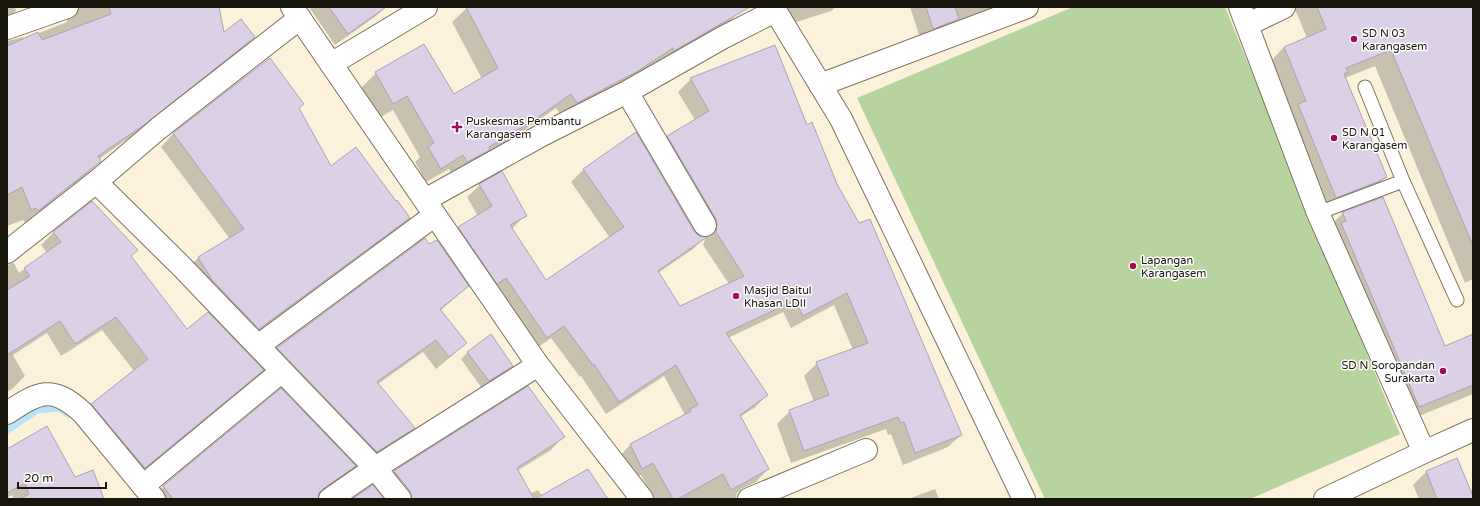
<svg xmlns="http://www.w3.org/2000/svg" width="1480" height="506" viewBox="0 0 1480 506" font-family="'Varela Round',sans-serif">
	<style>
		.garden { fill: #b7d49e }
		.shadow { fill: #0003; fill-rule: evenodd }
		.lines { fill: none; stroke-linecap: round; stroke-linejoin: round }
		.stream { stroke: #b9e3f8; stroke-width: 9 }
		.building { fill: #dbd0e6; stroke: #ada2b7 }
		.lane-casing { stroke: #7c735f; stroke-width: 15 }
		.street-casing { stroke: #7c735f; stroke-width: 24 }
		.lane { stroke: #fff; stroke-width: 13 }
		.street { stroke: #fff; stroke-width: 22 }
		.poi-dot { fill: #9d0d59; stroke: #fff; stroke-width: 1.5 }
		.labels { text-anchor: middle; stroke-width: 3; stroke-linejoin: round; paint-order: stroke }
		.poi-label { font-size: 11px; fill: #19160e; stroke: #fff; text-anchor: start }
	</style>
	<rect width="100%" height="100%" fill="#fcf2dc"/>
	<path class="garden" d="M1073,7h152l175,427 -150,65h-205l-188,-401z"/>
	<path class="shadow" d="M7,7h8l1,4 -9,9z
		M57,7h161l6,26 30,4 -13,13 -111,87 -31,22 1,2 -13,13 -61,49 -3,-3 -16,6v-185l16,-4 1,2 43,-17v-7z
		M309,7h77l-10,9 -41,29z
		M468,7h267l3,6 -14,14 -64,37 -2,-3 -36,25 -60,31 -6,-9 -37,26 -36,22 -30,20 -4,-7 -23,13 -11,-20 5,-5 -27,-47 -14,8 -18,-30 15,-15 48,-27 30,49 28,-16 -30,-57z
		M778,7h58l-5,4 -47,15z
		M910,7h81l-11,11 -59,23z
		M1294,7h179v272l-8,4 -90,-217 -30,12 41,99 -17,16 -49,21 -52,-150 16,-17 23,-9z
		M269,59l62,108 78,51 -13,12 -150,112 -60,-72 13,-13 31,-18 -69,-92 12,-13z
		M691,79l115,47 155,309 -13,12 -45,18 -12,-31 -3,1 -2,-6 -95,34 -14,-39 13,-13 24,-9 -10,-26 13,-13 36,-13 -19,-45 -43,23 -8,-16 -55,26 39,57 -13,13 -14,9 28,52 -12,13 -15,7 -4,4 -1,6h-82l-13,-24 -12,6 -11,-23 12,-13 55,-30 -21,-39 -58,38 -25,-38 -1,1 -29,-39 -17,12 -88,-110 13,-12 19,-12 -11,-19 13,-12 45,30 -13,14 34,52 64,-43 -39,-56 13,-13 109,63 6,5 6,1 -2,-6 -48,-82 13,-13 27,-17 -17,-28zM706,237l-3,8 26,39 -49,23 -22,-34 35,-24z
		M1343,213l101,134 29,-12v59l-71,29 -76,-193z
		M54,232l76,24 57,75 75,39 -13,13 -114,95 -50,-65 13,-13 36,-29 -32,-41 -41,26 -14,-23 -34,22 12,21 -13,13 -5,3v-127l7,-2 5,10 28,-20 -6,-8z
		M467,286l-12,12 -15,13 25,32 -12,12 -17,14 -13,-17 -45,32 35,44 -12,12 -37,24 -99,-103 12,-13z
		M468,352l44,14 -7,7 -24,14 -20,-28z
		M527,388l36,49 -12,13 -34,21 13,23 8,-4 4,6 65,3h-214l-11,-15 12,-12z
		M7,450l68,28 28,21h-89l-2,-4 -5,3z
		M1457,459l16,40h-54l-6,-14 13,-13z
		M354,466l-12,13 -25,16v4h-166l13,-13z
		M935,489l4,10h-31z"/>
	<g class="lines">
		<path class="stream" d="M7,429l30,-20 23,-2 8,6"/>
	</g>
	<path class="building" d="M109,7h110l5,25 17,-13 14,18 -111,88 -46,31 3,5 -63,50 -2,-3 -5,2 -9,-23 -15,8v-149l31,-14 4,8 69,-26z
		M329,7h57l-38,27z
		M466,7h284l-76,44 -1,-3 -35,23 -61,32 -6,-9 -37,26 -45,27 1,3 -23,12 -4,-7 -22,14 -13,-22 6,-4 -27,-47 -14,8 -18,-32 49,-28 30,50 44,-26z
		M926,7h29l4,12 -26,10z
		M1317,7h156v239l-82,-196 -45,18 2,4 -4,2 43,103 -10,5 -41,16 -38,-94 8,-3 -22,-54 42,-18z
		M775,45l32,80 5,-3 25,62 22,39 11,-4 92,216 -47,18 -11,-31 -3,1 -3,-6 -94,34 -15,-41 40,-15 -13,-33 52,-19 -21,-50 -44,23 -8,-16 -69,33 42,62 -28,20 29,54 -38,21 -8,-16 -45,25h-5l-20,-36 -11,6 -12,-25 61,-33 -1,-2 8,-4 -22,-40 -57,37 -25,-38 -1,1 -29,-39 -17,12 -41,-60 -9,6 -39,-57 34,-21 -13,-22 23,-13 25,45 -17,9 36,55 78,-53 -41,-58 53,-37 58,99 5,5 8,1 -49,34 22,35 64,-30 -28,-44 1,-7 -1,-6 -49,-83 42,-25 -19,-33z
		M270,58l34,46 -5,4 32,58 25,-19 40,54 1,-1 13,18 -151,111 -47,-49 -14,-23 46,-28 -71,-96z
		M1383,197l62,149 28,-12v51l-54,22 -78,-184 5,-2 -4,-9z
		M92,201l46,49 -7,6 56,73 21,-17 56,58 -119,98 -54,-64 57,-45 -32,-42 -41,27 -15,-23 -53,34v-65l23,-14 -6,-8 37,-26 -8,-10z
		M425,238l4,6 8,-4 32,46 -29,23 27,34 -18,14 -13,-17 -59,42 38,46 -38,24 -100,-104z
		M491,334l22,32 -24,15 -22,-29z
		M528,386l37,51 -48,31 17,31h-122l-2,-8 -16,-20z
		M281,388l75,78 -33,23 -4,4 -1,6h-145l-10,-13z
		M47,426l28,51 18,-7 11,29h-81v-2l6,-3 -4,-11 -18,10v-44z
		M1457,458l16,38v3h-36l-11,-28z
		M588,469l20,30h-73z
		M373,485l11,14h-32z"/>
	<g class="lines">
		<defs>
			<path id="lane" d="M1365,87l38,94 54,119
				M1318,213l85,-32"/>
			<path id="street" d="M292,7l246,358 104,134
				M773,7l68,112 183,380
				M1240,7l78,206 106,239
				M1247,25l37,-18
				M7,28l60,-21
				M331,64l95,-57
				M820,85l207,-78
				M627,92l78,133
				M96,182l86,85 193,201 25,31
				M425,200l117,-65 85,-43 95,-54 53,-27
				M7,252l89,-70 63,-54 141,-110
				M258,346l177,-131
				M7,413c32,-21 45,-29 76,0l71,86
				M143,486l139,-115
				M330,499l45,-31 163,-103
				M749,499l117,-49
				M1325,499l99,-47 49,-22"/>
		</defs>
		<use href="#lane" class="lane-casing"/>
		<use href="#street" class="street-casing"/>
		<use href="#lane" class="lane"/>
		<use href="#street" class="street"/>
	</g>
	<g class="poi-dot">
		<circle cx="1354" cy="39" r="4"/>
		<path d="M455 121h4v4h4v4h-4v4h-4v-4h-4v-4h4z"/>
		<circle cx="1334" cy="138" r="4"/>
		<circle cx="1133" cy="266" r="4"/>
		<circle cx="736" cy="296" r="4"/>
		<circle cx="1443" cy="371" r="4"/>
	</g>
	<g class="labels">
		<g class="poi-label">
			<text x="1362" y="37">SD N 03<tspan x="1362" dy="13">Karangasem</tspan></text>
			<text x="466" y="125">Puskesmas Pembantu<tspan x="466" dy="13">Karangasem</tspan></text>
			<text x="1342" y="136">SD N 01<tspan x="1342" dy="13">Karangasem</tspan></text>
			<text x="1141" y="264">Lapangan<tspan x="1141" dy="13">Karangasem</tspan></text>
			<text x="744" y="294">Masjid Baitul<tspan x="744" dy="13">Khasan LDII</tspan></text>
			<text x="1435" y="369" text-anchor="end">SD N Soropandan<tspan x="1435" dy="13">Surakarta</tspan></text>
		</g>
	</g>
	<rect width="1480" height="506" fill="none" stroke="#19160e" stroke-width="16"/>
	<path d="M18 482v6h88v-6" fill="none" stroke="#19160e" stroke-width="2"/>
	<text x="24" y="482" font-size="12" fill="#19160e" stroke="#ffffff" stroke-width="3" paint-order="stroke">20 m</text>
</svg>
